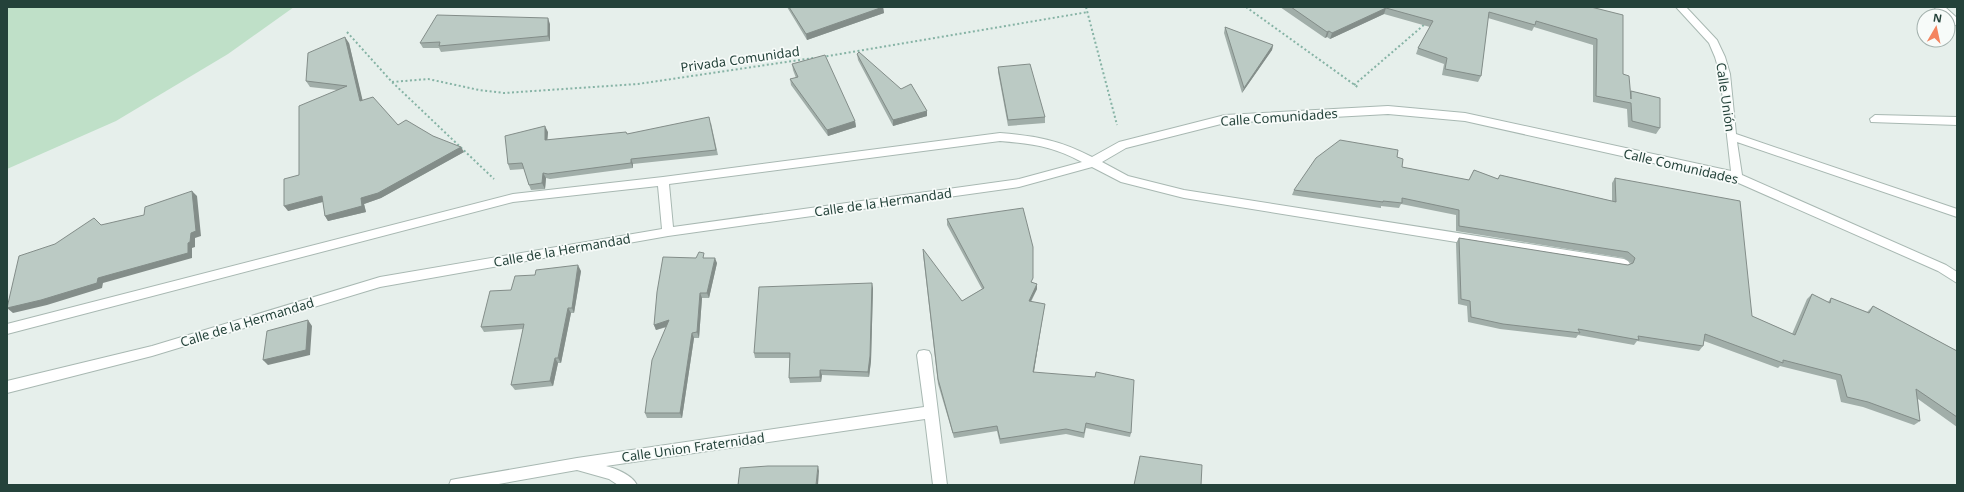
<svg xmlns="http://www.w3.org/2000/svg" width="1964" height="492" viewBox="0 0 1964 492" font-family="'Noto Sans',sans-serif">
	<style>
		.green { fill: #bfe0c8 }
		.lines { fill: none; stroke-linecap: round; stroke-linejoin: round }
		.minor-casing { stroke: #a8b8b2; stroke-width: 2 }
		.path { stroke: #86b3a5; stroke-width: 2; stroke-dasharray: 2 2.5; stroke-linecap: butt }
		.minor { fill: #fff; fill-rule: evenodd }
		.wall { fill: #a1aea9 }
		.shaded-wall { fill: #838d89 }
		.building { fill: #bbcac4; stroke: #838d89 }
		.labels { text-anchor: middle; stroke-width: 3.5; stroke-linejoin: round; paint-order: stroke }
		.street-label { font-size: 13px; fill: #24423a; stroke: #f7fbf9 }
	</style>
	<rect width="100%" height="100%" fill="#e6efeb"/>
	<path class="green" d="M7,7h287l-66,47 -112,67 -109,48z"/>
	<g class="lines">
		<defs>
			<path id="minor" d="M1676,7h10l31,33 8,17 5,17 6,60 221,75v8l-220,-75 5,33 204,90 11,7v11l-19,-12 -204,-90 -269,-60 -77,-7 -163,9 -99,25 -24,14 26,14 56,14 440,69 4,2 2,3 -2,3 -4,2 -440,-71 -63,-16 -29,-15 -73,20 -351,49 -288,51 -228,69 -145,37v-12l145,-35 228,-69 282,-48 -4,-43 -145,16 -506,132v-10l506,-130 150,-17 337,-44c36,3 59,7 92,24l27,-15 106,-27 163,-9 77,7 266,58 -11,-97 -5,-17 -6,-14zM1000,141c33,3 52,5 82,21l-63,17 -346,48 -4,-43z
				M1934,7h11l12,11v8l-9,-6v-4h-5z
				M1875,115l82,2v8l-86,-3 -1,-3z
				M924,350l5,1 2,4 16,130h-14l-8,-66 -319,47c11,3 26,9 31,19h-19l-9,-6 -32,-9 -84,15h-44l2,-5 5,-1 121,-21 347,-51 -7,-52 2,-4z"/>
		</defs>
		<use href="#minor" class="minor-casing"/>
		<path class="path" d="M1086,7l31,118
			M1246,7l113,81
			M347,32l45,50 102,97
			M822,57l266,-45
			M392,82l36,-3 51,11 25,3 134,-9 175,-26
			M1354,85l71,-61"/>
		<use href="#minor" class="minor"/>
	</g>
	<path class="wall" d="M787,7h96l1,6 -77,27z
		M1280,7h311l32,67 7,17 30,37 -4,6 -28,-7 -1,-18 -34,-7v-57l-59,-18 -2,4 -44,-13 -7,58 -3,6 -36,-7 2,-11 -28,-10 2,-6 12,-21 -46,-13 -54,25 -3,-2 -2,1z
		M550,24v17l-109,11 -2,-4h-16l-3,-5z
		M1225,27l48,18 -1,5 -30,43 -18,-60z
		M349,43l13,57 36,25 35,11 31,16 -83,46 -17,6 2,8 -38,9 -3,-5 -2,-14 -35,9 11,-36 38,-85 -27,-3 -4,-6z
		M857,54l70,57v5l-34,10 -35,-66z
		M792,64l63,57 1,6 -28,9 -37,-51 -1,-6 6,-1 -3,-8z
		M998,67l47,50v6l-37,3 -10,-54z
		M711,123l7,32 -85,9v4l-83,11 -4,-1 -1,11 -14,1 -2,-5 -5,-16 -14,1 -2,-6 40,-32 -1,8 80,-6z
		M1397,157l5,10 67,13 5,-10 24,9 2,-4 112,26v-18l3,-5 137,138 40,18 15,-35 5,-5 16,8 3,-4 36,14 6,-6 84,45v76l-39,-28 2,22 -6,4 -51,-18 -22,-5 -5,-22 -56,-14 -2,2 -74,-27 -1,5 -4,5 -62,-10 -3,4 -56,-10 -2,3 -76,-9 -32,-7 -1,-16 -9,-2 -2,-61 3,-5 169,27 3,-2 -7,-5 -168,-27v-16l-55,-11 -2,4 -18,-2v2l-89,-13 2,-5z
		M947,219l86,64 4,1v5l-6,13 13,7 -10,63 97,61 -1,4 -44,-9 -2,10 -18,-4 -66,10 -3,-13 -43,7 -16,-54 -15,-130 39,47 20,-12 -35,-64z
		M705,258l12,5 -8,35h-7l-3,40h-5l-12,80h-35l-2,-5 22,-86 -11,3 -2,-5z
		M581,271l-7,42h-3l-10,50h-3l-5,23 -38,4 -4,-5 12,-56 -39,3 -3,-5 30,-37z
		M873,288l-2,73 -2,16 -47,-2 -1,7 -31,1 -1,-5 1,-20h-35l-1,-5z"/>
	<path class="shaded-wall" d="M883,7l1,6 -77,27 -1,-6z
		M1386,8l-2,6 -54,25 2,-6z
		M548,18l2,6v17l-2,-5z
		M1329,31l-2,6 -2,1 2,-6z
		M345,37l4,6 15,63 -4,-5z
		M1273,45l-1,5 -30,43 2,-5z
		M927,111v5l-34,10v-6z
		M855,121l1,6 -28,9 -1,-6z
		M545,126l3,6 -1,13 -2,-5z
		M461,147l3,5 -83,46 -17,6 2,8 -38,9 -3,-5 36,-18z
		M631,159l2,5v4l-2,-5z
		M543,173l3,5 -1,11 -3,-6z
		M192,191l5,5 4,40 -6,2v9l-3,1v10l-89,25 -1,5 -55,17 -34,8 -6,-5 91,-30 90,-35z
		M322,196l4,5 -38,10 -4,-5z
		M715,258l2,5 -8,35 -2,-5z
		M578,265l3,6 -7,42 -2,-5z
		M872,283l1,5 -2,73 -2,16 -1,-5z
		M1037,284v5l-9,17 1,-5z
		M700,293l2,5 -3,40 -2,-6z
		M1045,304l-1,5 -11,68v-5z
		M568,308l3,5 -10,50 -3,-5z
		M308,320l4,6 -2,29 -42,10 -5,-5z
		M669,320l2,5 -15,5 -2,-5z
		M692,333l2,5 -12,80 -2,-5z
		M555,358l3,5 -5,23 -3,-5z
		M820,370l2,5 -1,7 -1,-5z
		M818,466l1,5 -1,14h-2z"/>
	<path class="building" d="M789,7h94l-77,27z
		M1291,7h300l32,8v59l6,2 2,23v-8l29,7v30l-28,-7 -1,-18 -35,-7 1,-57 -61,-18 -1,4 -46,-13 -8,64 -36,-7 2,-11 -29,-10 15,-27 -47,-13 -54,25 -3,-2 -2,1z
		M437,15l111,3v18l-109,10 1,-4 -20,1z
		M1225,27l48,18 -29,43z
		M345,37l15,64 13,-4 25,28 8,-5 27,16 28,11 -83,46 -17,5 1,8 -37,10 -3,-20 -38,10v-27l15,-4v-69l48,-20 -41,-5 2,-28z
		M859,52l42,37 10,-5 16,27 -34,9 -36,-66z
		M825,55l30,66 -28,9 -37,-51 8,-2 -6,-13z
		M1030,64l15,53 -37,3 -10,-53z
		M709,117l7,33 -85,9v4l-83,11 -5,-1 -1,10 -13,2 -7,-22 -14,1 -3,-28 40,-10v14l81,-8 1,2z
		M1340,140l58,10 -1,7 6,2 -1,8 67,13 5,-10 24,9 2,-4 116,27 -1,-24 125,23 12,115 43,19 17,-41 18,9 1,-5 38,15 4,-7 84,45v66l-41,-28 4,32 -52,-19 -21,-5 -6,-22 -58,-15v3l-78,-29 -2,12 -65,-10 1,4 -61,-11 2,4 -77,-9 -32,-7 -1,-16 -9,-2 -2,-61 169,27 5,-2 2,-5 -7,-6 -169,-26v-16l-57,-12v5l-19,-2v1l-89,-12 22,-32z
		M192,191l4,40 -5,2 -1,9 -2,1v10l-90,25 -1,5 -56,17 -34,8 12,-52 36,-12 39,-26 7,7 43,-10 1,-8z
		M1023,208l10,39v31l-2,4 6,2 -8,17 16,3 -12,68 62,5 1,-5 38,8 -3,53 -45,-10 -2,10 -18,-4 -66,10 -3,-13 -44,7 -15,-54 -15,-130 39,52 22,-13 -37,-69z
		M699,252l5,1 -1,5h12l-8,35h-7l-3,39 -5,1 -12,80h-35l7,-53 17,-40 -15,5 3,-33 6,-35 33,1z
		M578,265l-6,43h-4l-10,50h-3l-5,23 -39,4 13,-61 -43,3 9,-36 21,-1 4,-14 20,-1 1,-5z
		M872,283l-2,73 -2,16 -48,-2v7l-31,1 1,-25h-36l5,-66z
		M308,320l-2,30 -43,10 4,-29z
		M1140,456l62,9 -1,20h-67z
		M768,466h50l-2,19h-78l2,-17z"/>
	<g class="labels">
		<g class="street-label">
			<text transform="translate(740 59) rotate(-8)" y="5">Privada Comunidad</text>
			<text transform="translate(1726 97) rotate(82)" y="5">Calle Unión</text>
			<text transform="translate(1279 117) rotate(-4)" y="5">Calle Comunidades</text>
			<text transform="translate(1681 166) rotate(13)" y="5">Calle Comunidades</text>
			<text transform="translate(883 202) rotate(-8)" y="5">Calle de la Hermandad</text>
			<text transform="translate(562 250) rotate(-10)" y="5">Calle de la Hermandad</text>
			<text transform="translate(247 322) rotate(-17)" y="5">Calle de la Hermandad</text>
			<text transform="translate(693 447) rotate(-8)" y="5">Calle Union Fraternidad</text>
		</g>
	</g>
	<rect width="1964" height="492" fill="none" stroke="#24423a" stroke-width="16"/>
	<g transform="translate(1936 28) rotate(9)"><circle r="19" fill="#f7fbf9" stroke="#a3b1ad"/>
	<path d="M0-3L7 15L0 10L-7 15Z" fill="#f4845f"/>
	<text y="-6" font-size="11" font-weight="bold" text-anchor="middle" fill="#24423a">N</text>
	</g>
</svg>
